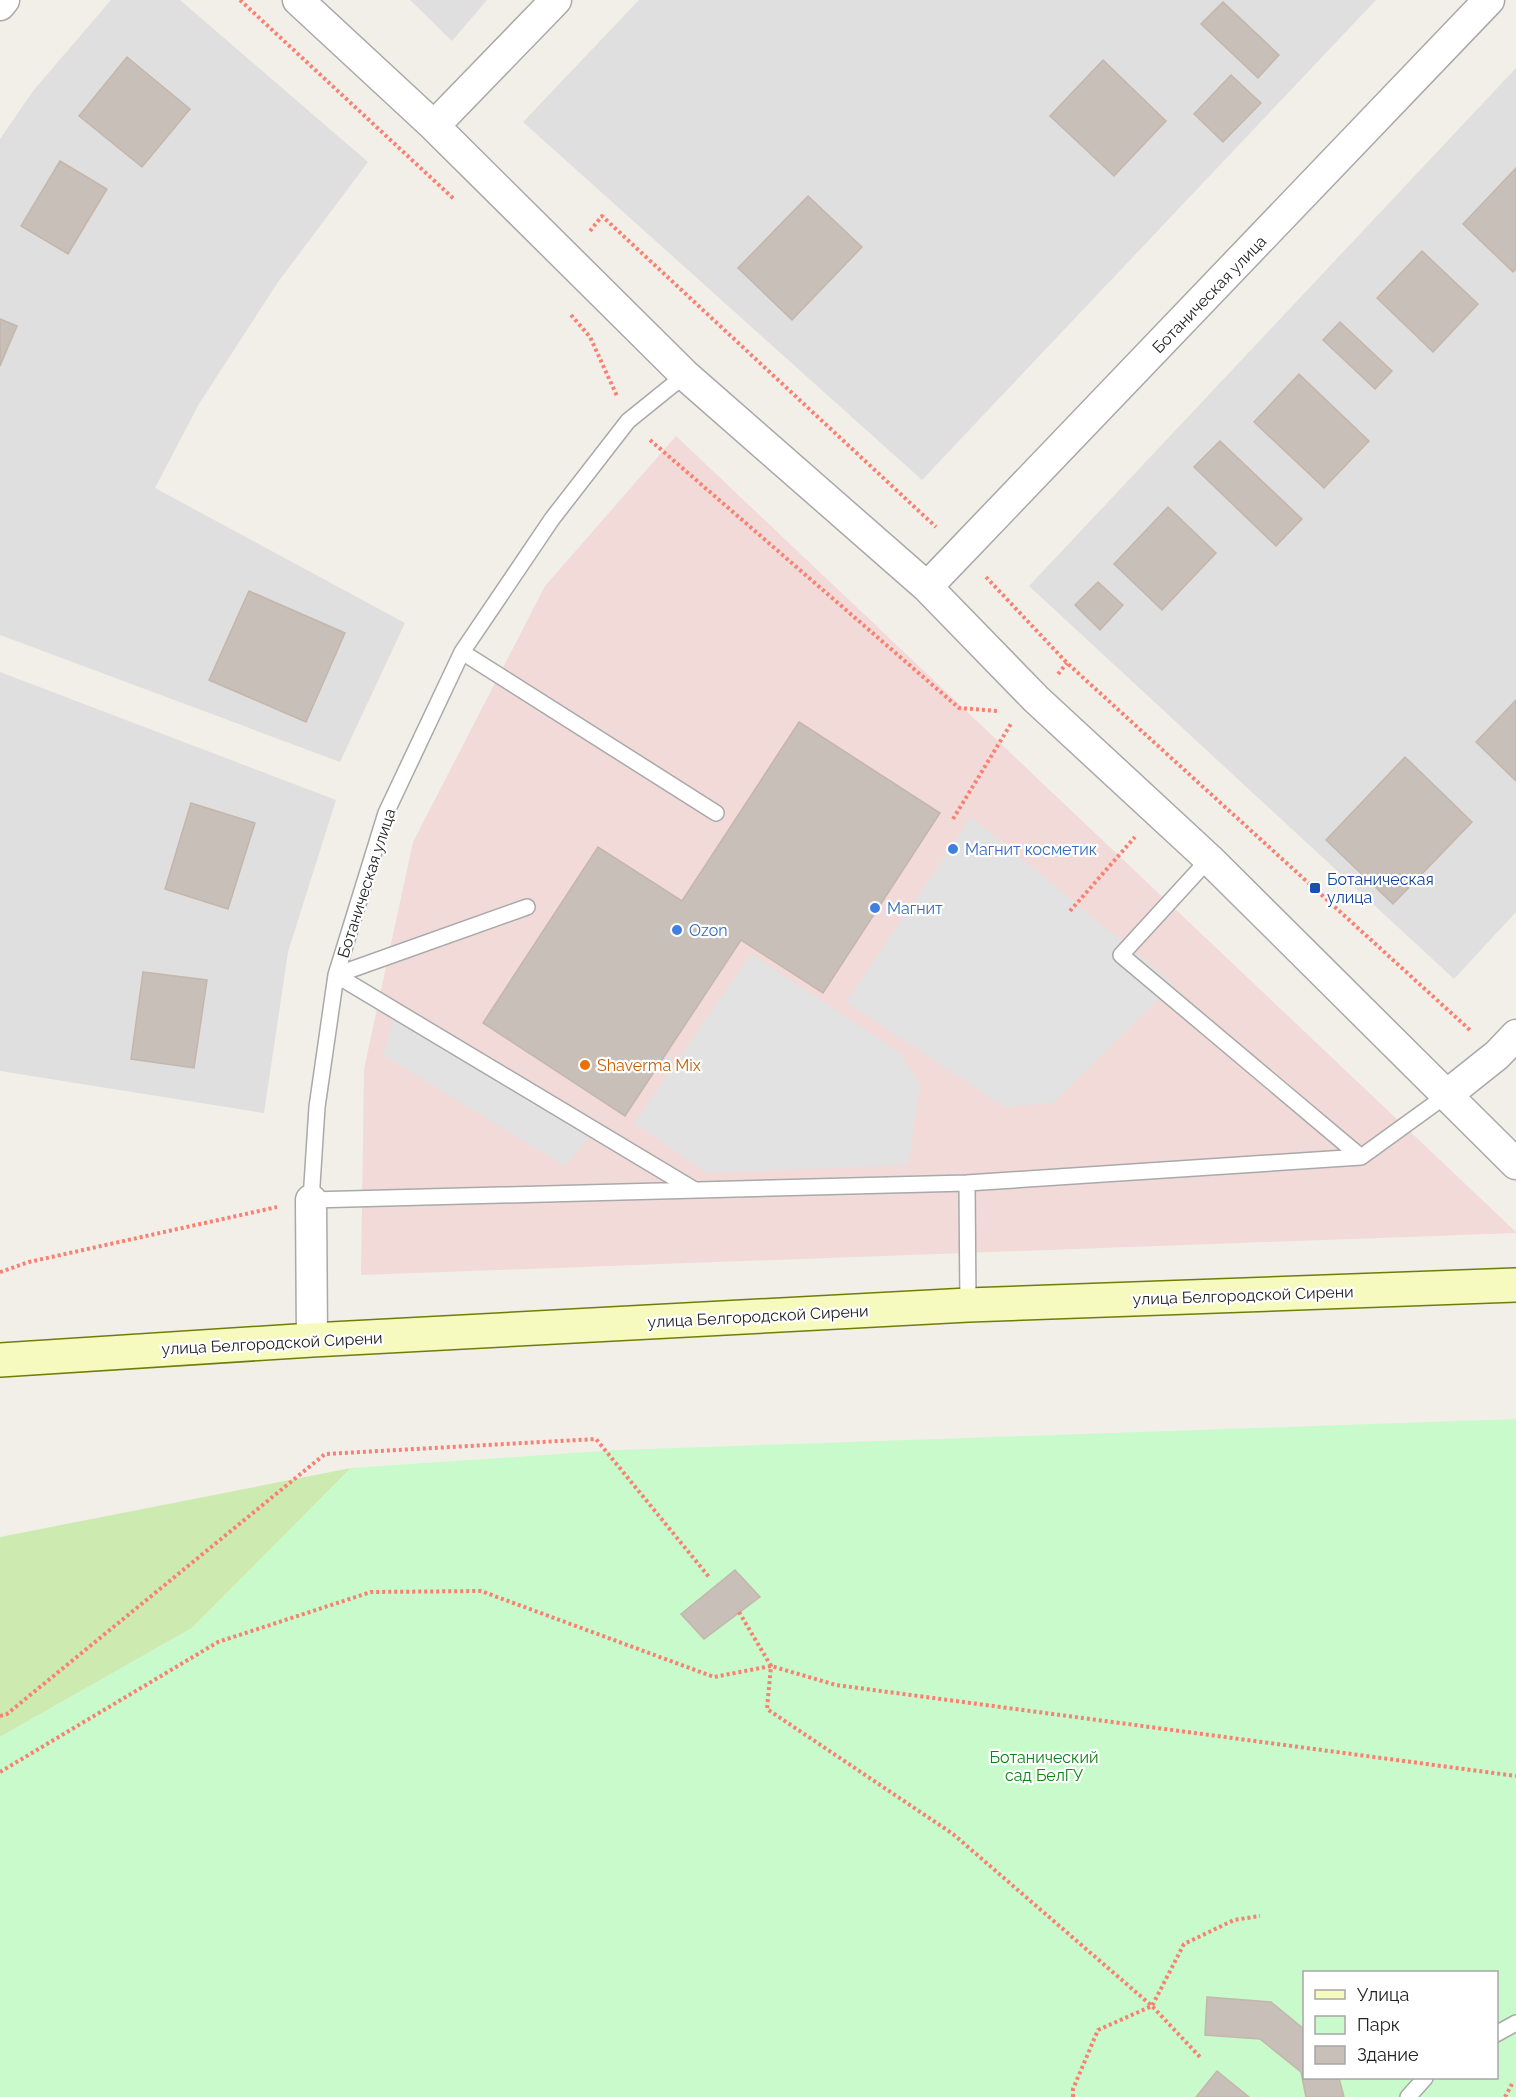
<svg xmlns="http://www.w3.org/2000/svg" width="1516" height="2097" viewBox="0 0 1516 2097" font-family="Raleway,sans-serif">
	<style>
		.residential { fill: #e0dfdf }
		.commercial { fill: #f2dad9 }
		.grass { fill: #cdebb0 }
		.park { fill: #c8facc; fill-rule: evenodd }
		.parking { fill: #e2e2e2 }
		.building { fill: #c7bfb8; stroke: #c4b6ab; stroke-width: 1.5 }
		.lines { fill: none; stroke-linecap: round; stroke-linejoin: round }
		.service-casing { stroke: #a9a9a9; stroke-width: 18 }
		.minor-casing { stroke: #a9a9a9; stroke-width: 33 }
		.secondary-casing { stroke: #707d05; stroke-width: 36 }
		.path { stroke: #fa8072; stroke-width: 4; stroke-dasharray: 3 3; stroke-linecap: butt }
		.service { stroke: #fff; stroke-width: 15 }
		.minor { stroke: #fff; stroke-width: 30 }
		.secondary { stroke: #f7fabf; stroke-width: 33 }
		.shop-dot { fill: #3f7fe0; stroke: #fff; stroke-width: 2 }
		.transit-dot { fill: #1a4fb4; stroke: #fff; stroke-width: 2 }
		.food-dot { fill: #e8710a; stroke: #fff; stroke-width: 2 }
		.labels { text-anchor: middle; stroke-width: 4.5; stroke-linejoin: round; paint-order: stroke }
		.street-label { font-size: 16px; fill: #222; stroke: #fff }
		.shop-label { font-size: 16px; fill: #366cbe; stroke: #fff; text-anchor: start }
		.transit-label { font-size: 16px; fill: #164399; stroke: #fff; text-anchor: start }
		.food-label { font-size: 16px; fill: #c56008; stroke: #fff; text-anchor: start }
		.park-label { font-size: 16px; fill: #0c8416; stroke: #fff }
	</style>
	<rect width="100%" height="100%" fill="#f2efe9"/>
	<path class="residential" d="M111,0h69l188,162 -90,120 -79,122 -44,84 250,135 -65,139 -340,-127v-496l33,-48z
		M410,0h77l-35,41z
		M639,0h737l-454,480 -399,-358z
		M1516,68v844l-62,67 -425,-393z
		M0,672l336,128 -48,152 -24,161 -264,-42z"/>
	<path class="commercial" d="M676,436l840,796v1l-1155,42 3,-206 49,-227 132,-256z"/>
	<path class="grass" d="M351,1468l-159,160 -192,109v-200z"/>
	<path class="park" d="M1516,1419v678h-1516v-360l192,-109 159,-160 266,-18zM1304,1972h192v106h-192z"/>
	<path class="parking" d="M971,817l203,167 -121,119 -49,4 -158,-105z
		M751,954l149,99 20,32 -12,80 -201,8 -73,-50z
		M394,1016l197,119 -26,31 -182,-111z"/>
	<path class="building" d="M1223,2l56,53 -21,23 -57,-54z
		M127,57l63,52 -48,58 -63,-51z
		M1103,60l63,61 -52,55 -64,-60z
		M1231,75l30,28 -38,39 -29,-28z
		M60,161l47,28 -39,65 -47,-28z
		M1516,168v101l-3,3 -50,-48z
		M808,196l54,51 -70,73 -54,-52z
		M1422,251l56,53 -45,48 -56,-54z
		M0,319l17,7 -17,40z
		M1340,322l52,49 -17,18 -52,-49z
		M1299,374l70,67 -45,47 -70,-66z
		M1220,441l82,78 -26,27 -82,-79z
		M1168,507l48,46 -54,57 -48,-46z
		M1098,582l25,23 -23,25 -25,-25z
		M249,591l96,42 -39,89 -97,-42z
		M1516,700v81l-40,-39z
		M799,722l141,91 -117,180 -82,-53 -116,176 -142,-93 115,-176 84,54z
		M1405,757l67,65 -79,82 -67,-64z
		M191,803l64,20 -27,86 -63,-20z
		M143,972l64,8 -13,88 -63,-9z
		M735,1570l25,27 -56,42 -23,-25z
		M1207,1997l64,5 33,27v49h35l5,19h-38l-5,-25 -41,-33 -55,-4z
		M1217,2071l32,26h-53z"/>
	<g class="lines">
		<defs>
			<path id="service" d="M685,375l-57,46 -76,98 -90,133 -76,161 -50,162 -19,132 -6,93 656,-17 394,-26 87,-63
				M462,652l254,161
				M1209,859l-88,96 240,202
				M336,975l357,214
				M336,975l191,-68
				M967,1183l1,122
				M1496,2034l20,-11
				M1408,2097l17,-19"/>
			<path id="minor" d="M298,0l136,126 251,249 242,212 109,112 173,160 307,305
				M0,5l4,-5
				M434,126l122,-126
				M927,587l562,-587
				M1448,1094l49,-39 19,-20
				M311,1200l1,140"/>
			<path id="secondary" d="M0,1360l312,-20 656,-35 548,-20"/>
		</defs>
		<use href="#service" class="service-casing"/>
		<use href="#minor" class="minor-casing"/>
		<use href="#secondary" class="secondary-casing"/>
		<path class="path" d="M240,0l215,200
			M590,231l12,-15 334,311
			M571,315l19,22 27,59
			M650,440l309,268 39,3
			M986,577l81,86 404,368
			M1058,674l9,-11
			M953,819l59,-97
			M1070,911l65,-74
			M0,1272l29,-10 248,-55
			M739,1612l32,54 -4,43 186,125 199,172 48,51
			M0,1716l7,-2 318,-260 271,-15 113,138
			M0,1772l218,-130 153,-50 110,-1 233,86 57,-11 65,19 680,91
			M1073,2097v-8l25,-59 54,-24 32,-62 50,-24 26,-4
			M1505,2097l7,-13"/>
		<use href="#service" class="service"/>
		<use href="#minor" class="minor"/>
		<use href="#secondary" class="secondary"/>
	</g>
	<g class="shop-dot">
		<circle cx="953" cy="849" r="6"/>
		<circle cx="875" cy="908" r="6"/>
		<circle cx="677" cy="930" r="6"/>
	</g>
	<rect class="transit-dot" x="1309" y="882" width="12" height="12" rx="3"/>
	<circle class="food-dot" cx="585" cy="1065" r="6"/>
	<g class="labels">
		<g class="street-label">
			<text transform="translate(1209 294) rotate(-46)" y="6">Ботаническая улица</text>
			<text transform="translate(366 883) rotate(-72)" y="6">Ботаническая улица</text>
			<text transform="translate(1243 1295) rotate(-2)" y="6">улица Белгородской Сирени</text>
			<text transform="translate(758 1316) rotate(-3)" y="6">улица Белгородской Сирени</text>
			<text transform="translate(272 1343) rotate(-3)" y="6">улица Белгородской Сирени</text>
		</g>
		<g class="shop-label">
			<text x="965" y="855">Магнит косметик</text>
			<text x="887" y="914">Магнит</text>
			<text x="689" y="936">Ozon</text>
		</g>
		<g class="transit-label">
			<text x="1327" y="885">Ботаническая<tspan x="1327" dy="18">улица</tspan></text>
		</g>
		<g class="food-label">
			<text x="597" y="1071">Shaverma Mix</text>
		</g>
		<g class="park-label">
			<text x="1044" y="1763">Ботанический<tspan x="1044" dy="18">сад БелГУ</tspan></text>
		</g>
	</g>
	<rect x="1303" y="1971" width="195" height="108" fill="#ffffff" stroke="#a7a7a7" stroke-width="1.5"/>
	<rect x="1315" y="1990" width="30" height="9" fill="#f7fabf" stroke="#a7a7a7" stroke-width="1.5"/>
	<text x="1357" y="2001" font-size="18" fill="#222222">Улица</text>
	<rect x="1315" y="2016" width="30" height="18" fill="#c8facc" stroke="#a7a7a7" stroke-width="1.5"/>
	<text x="1357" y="2031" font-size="18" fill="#222222">Парк</text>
	<rect x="1315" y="2046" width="30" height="18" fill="#c7bfb8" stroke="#a7a7a7" stroke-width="1.5"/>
	<text x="1357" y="2061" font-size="18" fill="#222222">Здание</text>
</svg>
